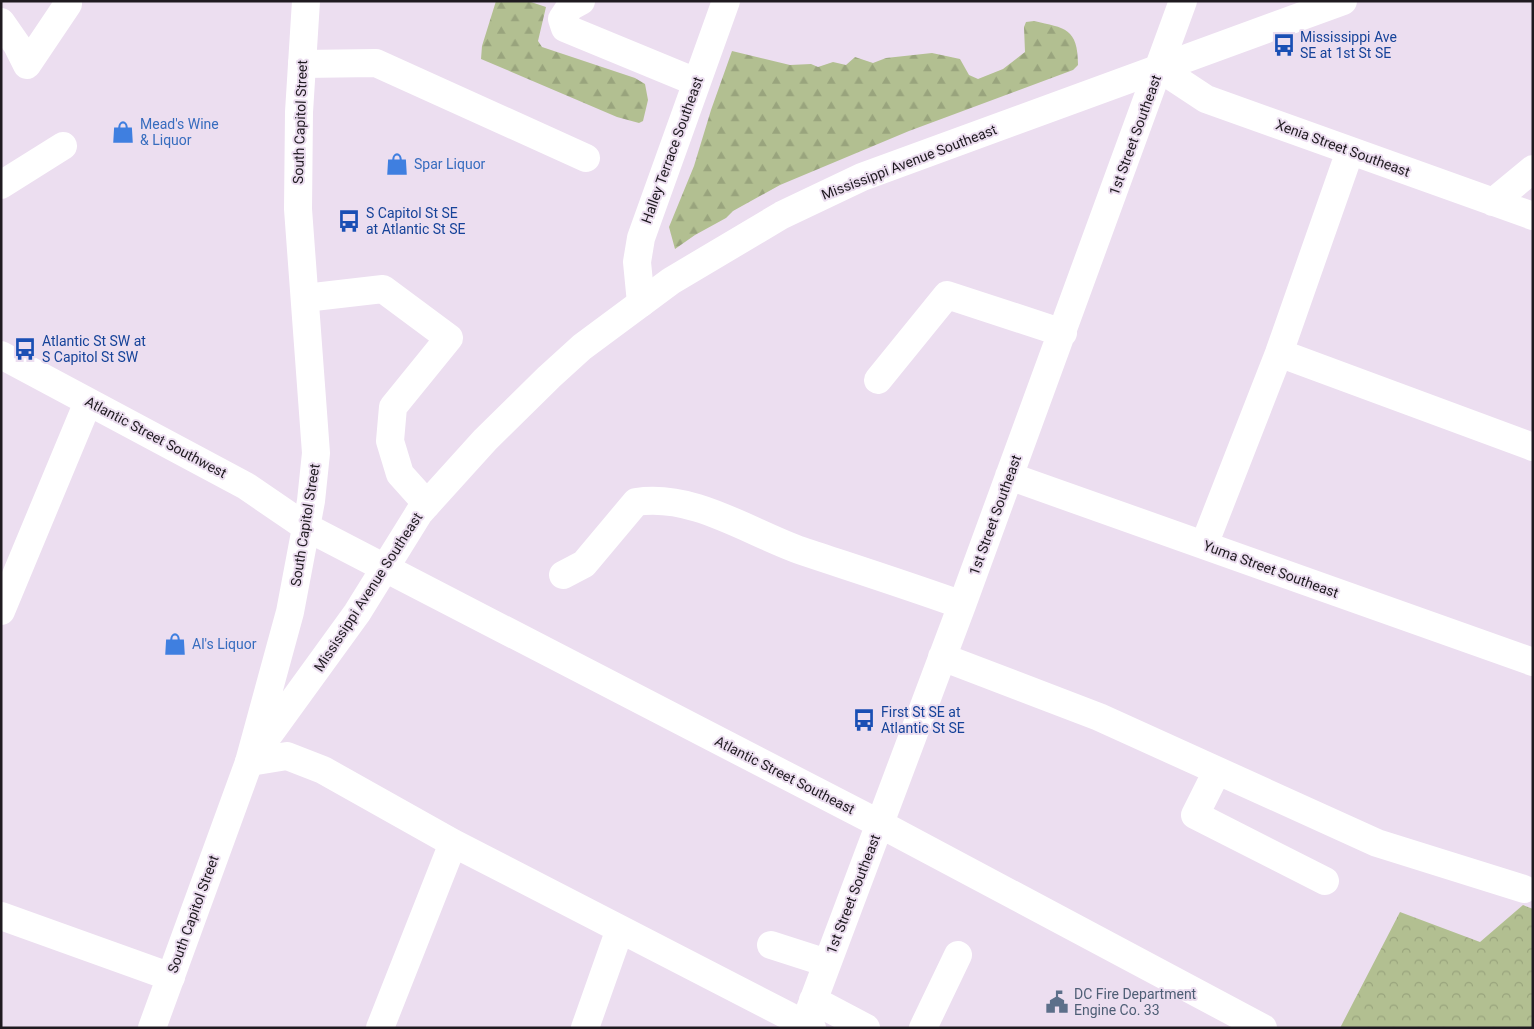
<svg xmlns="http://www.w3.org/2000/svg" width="1534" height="1029" viewBox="0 0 1534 1029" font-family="Roboto,sans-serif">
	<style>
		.forest { fill: url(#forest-firs) }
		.park { fill: url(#park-crowns) }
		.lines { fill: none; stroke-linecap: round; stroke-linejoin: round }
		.minor { stroke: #fff; stroke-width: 28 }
		.major { stroke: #fff; stroke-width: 28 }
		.labels { text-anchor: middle; stroke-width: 4; stroke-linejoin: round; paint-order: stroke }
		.transit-label { font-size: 14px; fill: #164399; stroke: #ecdef0; text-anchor: start }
		.street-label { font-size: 14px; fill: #1f1a20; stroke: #ecdef0 }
		.shop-label { font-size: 14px; fill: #366cbe; stroke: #ecdef0; text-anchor: start }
		.service-label { font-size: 14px; fill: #4e5e75; stroke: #ecdef0; text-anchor: start }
	</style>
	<defs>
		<pattern id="forest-firs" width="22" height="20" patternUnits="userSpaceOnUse" patternTransform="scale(1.25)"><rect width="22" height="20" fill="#b2bf91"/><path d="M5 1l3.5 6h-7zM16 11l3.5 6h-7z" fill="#99a47d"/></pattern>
		<pattern id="park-crowns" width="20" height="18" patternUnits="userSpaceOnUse" patternTransform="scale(1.25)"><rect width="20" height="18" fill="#b2bf91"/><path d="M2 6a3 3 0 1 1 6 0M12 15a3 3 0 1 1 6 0" fill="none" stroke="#99a47d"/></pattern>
	</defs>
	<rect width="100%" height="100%" fill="#ecdef0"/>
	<path class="forest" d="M496,1h32l18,6 -8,34 4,6 93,31 10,6 3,16 -5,21 -4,2 -22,-6 -136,-58 1,-13z
		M1034,21c31,7 44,7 44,44l-5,5 -164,61 -129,54 -47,26 -7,7 -31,17 -20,14 -6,-22 25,-61 17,-56 21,-59 58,14 21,-1 7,3 15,-5 13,3 9,-8 18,6 13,-5 46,-5 28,6 9,16 9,4 25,-10 22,-17 -1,-25 2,-5z"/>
	<path class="park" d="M1523,905l10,4v119h-193l60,-116 80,30z"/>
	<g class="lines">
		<path class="minor" d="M581,1l-11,6 -8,12 3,9 131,54
			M1,22l16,23 10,20 41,-61
			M302,64l74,-1 210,95
			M1159,68l47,31 327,117
			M1,185l62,-39
			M1493,202l40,-33
			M305,298l78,-9 66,49 -56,69 -3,34 10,33 27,30
			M641,303l-4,-41 4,-24 85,-237
			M1279,353l254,94
			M1,355l245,131 60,41
			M878,380l69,-85 116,38
			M1009,476l524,186
			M1204,545l75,-192 71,-202
			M385,568l495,256 383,204
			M563,575l21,-11 52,-62c58,-9 114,31 166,49 54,18 107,35 160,54
			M1,611l87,-209
			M942,657l157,60 278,126 147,46
			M249,762l38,-6 36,14 130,73 359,185
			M1217,771l-22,44 130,66
			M1,916l170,61
			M771,945l56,18
			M813,1000l53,28
			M380,1028l73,-185
			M585,1028l35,-99
			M803,1028l159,-423 221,-604
			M923,1028l35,-73"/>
		<path class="major" d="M306,527l79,41
			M249,762l108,-149 62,-100 66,-73 64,-63 33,-30 89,-66 111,-66 80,-38 481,-176
			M152,1028l97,-266 41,-150 21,-111 5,-48 -18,-244 1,-97 7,-111"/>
	</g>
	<defs>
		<symbol id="bus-bare" viewBox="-9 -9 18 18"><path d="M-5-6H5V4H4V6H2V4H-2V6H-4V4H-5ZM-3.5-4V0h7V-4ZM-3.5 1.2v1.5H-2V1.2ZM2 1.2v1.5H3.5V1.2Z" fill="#1a4fb4" stroke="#ecdef0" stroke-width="2.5" paint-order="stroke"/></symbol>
		<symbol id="shop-bare" viewBox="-9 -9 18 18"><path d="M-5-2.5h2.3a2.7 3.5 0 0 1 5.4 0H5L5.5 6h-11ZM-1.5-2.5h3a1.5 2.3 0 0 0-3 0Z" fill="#3f7fe0" stroke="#ecdef0" stroke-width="2.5" paint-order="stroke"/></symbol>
		<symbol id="civic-bare" viewBox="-9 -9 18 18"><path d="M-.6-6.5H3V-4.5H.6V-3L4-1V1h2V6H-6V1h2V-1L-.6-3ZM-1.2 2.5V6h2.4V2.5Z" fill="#5c6f8a" stroke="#ecdef0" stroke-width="2.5" paint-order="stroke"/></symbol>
	</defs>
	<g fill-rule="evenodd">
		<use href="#bus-bare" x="1268" y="29" width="32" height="32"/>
		<use href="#shop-bare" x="107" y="116" width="32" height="32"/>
		<use href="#shop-bare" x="381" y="148" width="32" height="32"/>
		<use href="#bus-bare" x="333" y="205" width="32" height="32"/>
		<use href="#bus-bare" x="9" y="333" width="32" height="32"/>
		<use href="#shop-bare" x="159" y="628" width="32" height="32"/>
		<use href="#bus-bare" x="848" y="704" width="32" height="32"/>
		<use href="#civic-bare" x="1041" y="986" width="32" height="32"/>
	</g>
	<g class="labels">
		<g class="transit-label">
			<text x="1300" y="42">Mississippi Ave<tspan x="1300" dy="16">SE at 1st St SE</tspan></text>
			<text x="366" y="218">S Capitol St SE<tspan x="366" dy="16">at Atlantic St SE</tspan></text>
			<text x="42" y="346">Atlantic St SW at<tspan x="42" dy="16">S Capitol St SW</tspan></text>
			<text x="881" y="717">First St SE at<tspan x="881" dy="16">Atlantic St SE</tspan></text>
		</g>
		<g class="street-label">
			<text transform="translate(300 122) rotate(-88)" y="5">South Capitol Street</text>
			<text transform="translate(1135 135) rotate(-70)" y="5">1st Street Southeast</text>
			<text transform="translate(1343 148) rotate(20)" y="5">Xenia Street Southeast</text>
			<text transform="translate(672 150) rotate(-70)" y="5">Halley Terrace Southeast</text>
			<text transform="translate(909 162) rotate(-21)" y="5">Mississippi Avenue Southeast</text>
			<text transform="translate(156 437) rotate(28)" y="5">Atlantic Street Southwest</text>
			<text transform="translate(995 515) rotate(-70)" y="5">1st Street Southeast</text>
			<text transform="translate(305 525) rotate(-81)" y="5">South Capitol Street</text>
			<text transform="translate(1271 569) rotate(20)" y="5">Yuma Street Southeast</text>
			<text transform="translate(368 592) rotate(-57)" y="5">Mississippi Avenue Southeast</text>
			<text transform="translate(785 775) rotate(27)" y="5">Atlantic Street Southeast</text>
			<text transform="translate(853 894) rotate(-69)" y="5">1st Street Southeast</text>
			<text transform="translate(193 914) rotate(-70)" y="5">South Capitol Street</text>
		</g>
		<g class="shop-label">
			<text x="140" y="129">Mead's Wine<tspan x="140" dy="16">&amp; Liquor</tspan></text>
			<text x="414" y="169">Spar Liquor</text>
			<text x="192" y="649">Al's Liquor</text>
		</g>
		<g class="service-label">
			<text x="1074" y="999">DC Fire Department<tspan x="1074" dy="16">Engine Co. 33</tspan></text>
		</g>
	</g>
	<rect width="1534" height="1029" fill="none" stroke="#1f1a20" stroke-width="5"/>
</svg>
